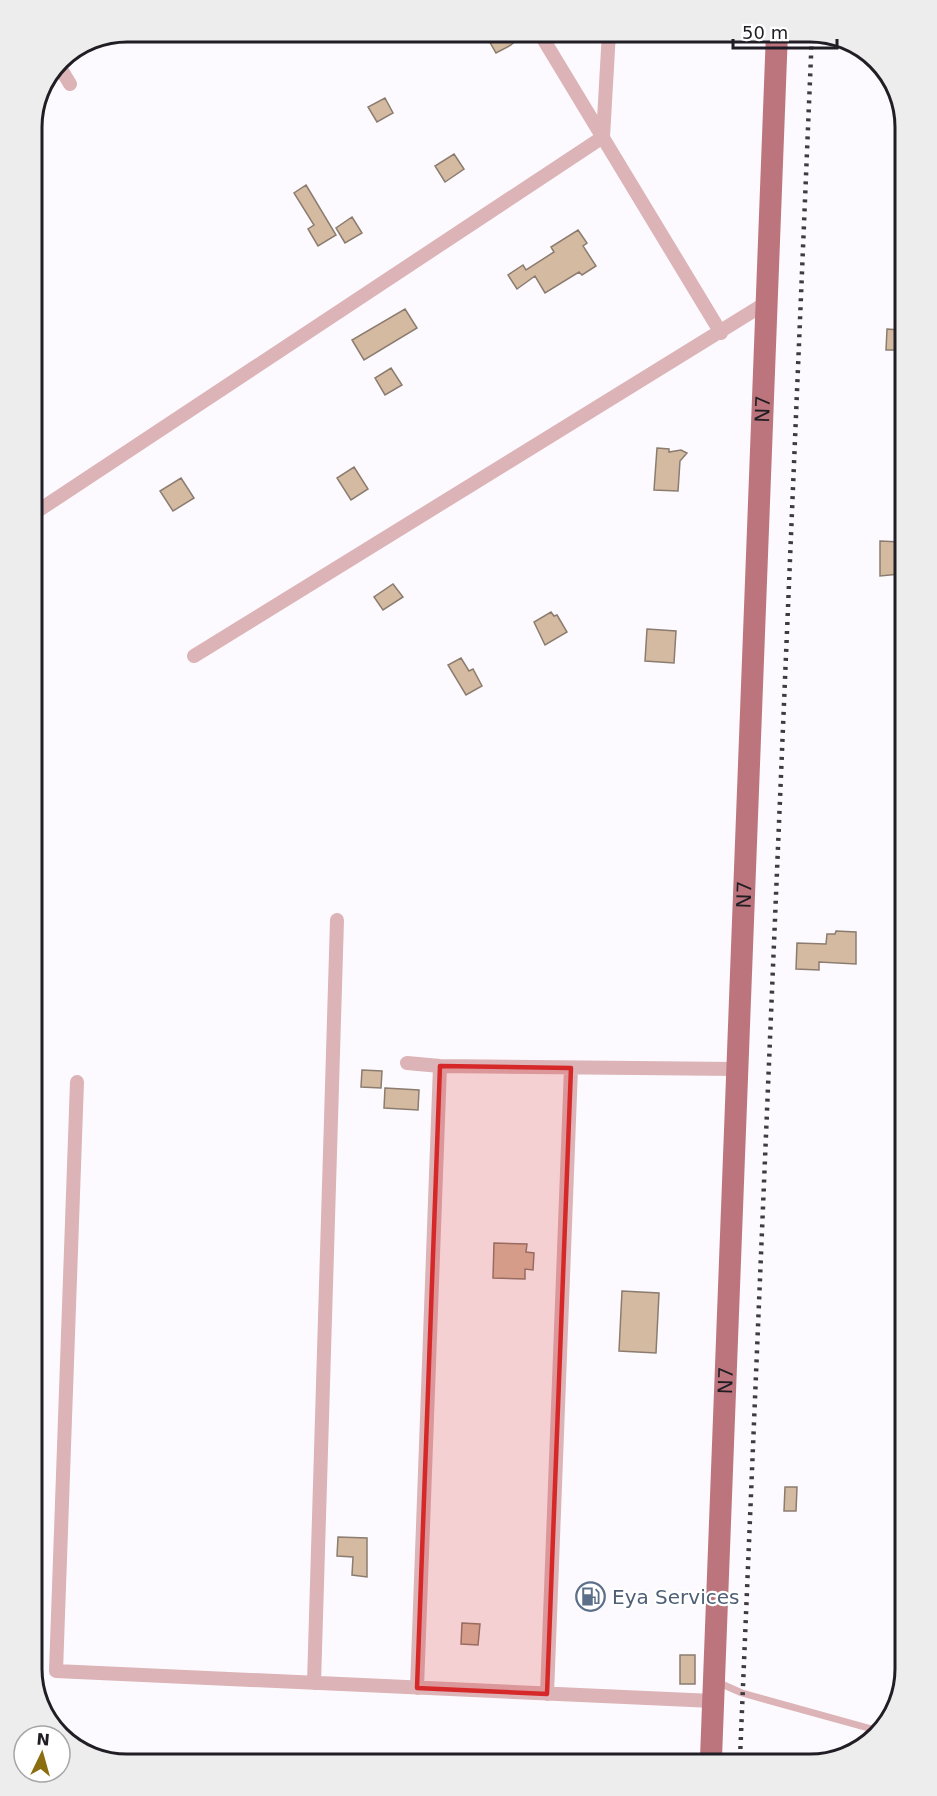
<svg xmlns="http://www.w3.org/2000/svg" width="937" height="1796" viewBox="0 0 937 1796" font-family="'DejaVu Sans',sans-serif">
	<style>
		.building { fill: #d5baa2; stroke: #8b7c6f; stroke-width: 1.5 }
		.lines { fill: none; stroke-linecap: round; stroke-linejoin: round }
		.path { stroke: #949197; stroke-width: 2; stroke-dasharray: 1.5 4.5; stroke-linecap: butt }
		.lane { stroke: #dcb3b6; stroke-width: 7 }
		.street { stroke: #dcb3b6; stroke-width: 14 }
		.primary { stroke: #bc757d; stroke-width: 22 }
		.rail { stroke: #3e3a41; stroke-width: 4.5; stroke-dasharray: 3 6; stroke-linecap: butt }
		.marked { fill: #d62828; fill-opacity: 0.2; stroke: #d62828; stroke-width: 4.5; stroke-linejoin: round }
		.labels { text-anchor: middle; stroke-width: 4.5; stroke-linejoin: round; paint-order: stroke }
		.street-label { font-size: 20px; fill: #211d24; stroke: #fff }
		.service-label { font-size: 20px; fill: #4e5e75; stroke: #fff; text-anchor: start }
		.rim { fill: none; stroke: #211d24; stroke-width: 3 }
	</style>
	<rect width="100%" height="100%" fill="#fcfafe"/>
	<path class="building" d="M484,32h42l-15,13 -15,8z
		M385,98l8,15 -16,9 -9,-15z
		M454,154l10,15 -19,13 -10,-16z
		M306,185l30,50 -18,11 -10,-17 6,-4 -20,-32z
		M352,217l10,16 -17,10 -9,-15z
		M578,230l9,13 -4,3 13,20 -14,9 -3,-3 -34,21 -10,-17 -18,13 -9,-14 15,-10 3,5 28,-18 -3,-5z
		M405,309l12,19 -53,32 -12,-20z
		M887,329l12,1v20h-13z
		M391,368l11,17 -17,10 -10,-17z
		M657,448l12,1v3l12,-2 6,3 -7,8 -2,30 -24,-1z
		M354,467l14,22 -17,11 -14,-22z
		M181,478l13,20 -21,13 -13,-20z
		M880,541l20,1v32l-20,2z
		M393,584l10,13 -20,13 -9,-13z
		M551,612l3,4 3,-1 10,17 -22,13 -11,-23z
		M647,629l29,2 -2,32 -29,-2z
		M461,658l8,13 4,-2 9,17 -16,9 -18,-30z
		M836,931l20,1v32l-37,-2v8l-23,-1 1,-26 29,1 1,-10h8z
		M362,1070l20,1 -1,17 -20,-1z
		M385,1088l34,2 -1,20 -34,-2z
		M494,1243l33,1 -1,8 8,1 -1,17 -8,-1v10l-32,-1z
		M622,1291l37,2 -3,60 -37,-2z
		M785,1487h12l-1,24h-12z
		M338,1537l29,1v39l-15,-2 1,-18 -16,-1z
		M462,1623l18,1 -2,21 -17,-1z
		M680,1655h15v29h-15z"/>
	<g class="lines">
		<path class="path" d="M171,32h1"/>
		<path class="lane" d="M717,1682l25,11 137,38"/>
		<path class="street" d="M539,32l182,301
			M58,64l12,20
			M33,514l570,-377 6,-105
			M194,656l572,-353
			M407,1063l33,3 297,3
			M77,1082l-21,589 657,30
			M314,1683l23,-763
			M417,1688l23,-622
			M547,1694l24,-626"/>
		<path class="primary" id="s1" d="M711,1758l66,-1726"/>
		<path class="rail" d="M740,1758l72,-1726"/>
	</g>
	<path class="marked" d="M440,1066l131,2 -24,626 -130,-6z"/>
	<defs>
		<symbol id="fuel-ring" viewBox="-11 -11 22 22"><circle r="9.5" fill="#fff" stroke="#5c6f8a" stroke-width="1.5"/><path d="M-5.5-6h7V0h2V4h1.3V-2.5L3-4.5l.8-.8L6-3V5H2.5V1h-1V6h-7ZM-4.2-4.7v3.2H.2V-4.7Z" fill="#5c6f8a"/></symbol>
	</defs>
	<g fill-rule="evenodd">
		<use href="#fuel-ring" x="574" y="1580" width="33" height="33"/>
	</g>
	<g class="labels">
		<g class="street-label">
			<text dy="7" stroke="none"><textPath href="#s1" startOffset="1350">N7</textPath></text>
			<text dy="7" stroke="none"><textPath href="#s1" startOffset="864">N7</textPath></text>
			<text dy="7" stroke="none"><textPath href="#s1" startOffset="378">N7</textPath></text>
		</g>
		<g class="service-label">
			<text x="612" y="1604">Eya Services</text>
		</g>
	</g>
	<path d="M0 0H937V1796H0ZM127 42H810A85 85 0 0 1 895 127V1669A85 85 0 0 1 810 1754H127A85 85 0 0 1 42 1669V127A85 85 0 0 1 127 42Z" fill="#ededed" fill-rule="evenodd"/>
	<path class="rim" d="M127 42H810A85 85 0 0 1 895 127V1669A85 85 0 0 1 810 1754H127A85 85 0 0 1 42 1669V127A85 85 0 0 1 127 42Z"/>
	<g transform="translate(42 1754) rotate(5)"><circle r="28" fill="#ffffff" stroke="#a6a5a7" stroke-width="1.5"/>
	<path d="M0-4.5L10 22L0 15L-10 22Z" fill="#8a6e0f"/>
	<text y="-9" font-size="16" font-weight="bold" text-anchor="middle" fill="#211d24">N</text>
	</g>
	<path d="M733 39v9h104v-9" fill="none" stroke="#211d24" stroke-width="3"/>
	<text x="742" y="39" font-size="18" fill="#211d24" stroke="#ffffff" stroke-width="4.5" paint-order="stroke">50 m</text>
</svg>
